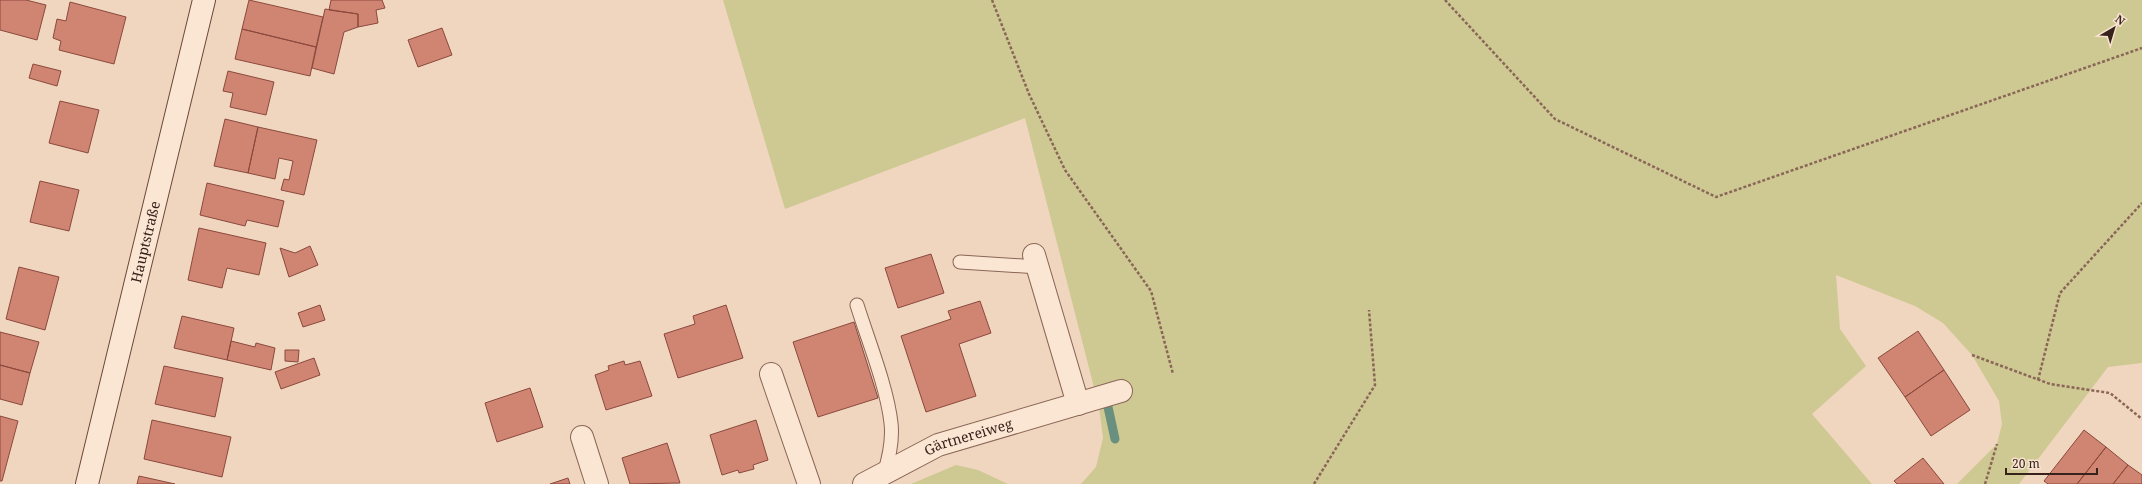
<svg xmlns="http://www.w3.org/2000/svg" width="2142" height="484" viewBox="0 0 2142 484" font-family="'Noto Serif',serif">
	<style>
		.green { fill: #cec893 }
		.lines { fill: none; stroke-linecap: round; stroke-linejoin: round }
		.stream { stroke: #69907e; stroke-width: 9 }
		.building { fill: #d08573; stroke: #8a493c }
		.service-casing { stroke: #8a6657; stroke-width: 15 }
		.minor-casing { stroke: #8a6657; stroke-width: 24 }
		.secondary-casing { stroke: #6b483a; stroke-width: 24 }
		.path { stroke: #8a6657; stroke-width: 2.5; stroke-dasharray: 3 2; stroke-linecap: butt }
		.service { stroke: #fae6d3; stroke-width: 13 }
		.minor { stroke: #fae6d3; stroke-width: 22 }
		.secondary { stroke: #fae6d3; stroke-width: 22 }
		.labels { text-anchor: middle; stroke-width: 3; stroke-linejoin: round; paint-order: stroke }
		.street-label { font-size: 14px; fill: #38231c; stroke: #f7e3cf }
	</style>
	<rect width="100%" height="100%" fill="#f0d6bf"/>
	<path class="green" d="M723,0h1419v363l-34,4 -89,117h-62l40,-40 5,-20 -3,-23 -27,-46 -29,-32 -28,-17 -79,-31 4,54 26,37 -54,48 60,70h-791l15,-17 7,-29 -4,-31 -74,-289 -240,91z
		M956,465l22,5 30,14h-97z"/>
	<g class="lines">
		<path class="stream" d="M1100,398l8,9 7,32"/>
	</g>
	<path class="building" d="M0,0h26l20,5 -9,35 -37,-10z
		M249,0l74,17 -7,30 -74,-18z
		M331,0h51l3,8 -9,2 2,13 -20,4v-13l-29,-4z
		M70,2l56,15 -12,47 -55,-14 2,-9 -8,-3 4,-19 9,2z
		M325,9l33,5v13l-14,5 -10,42 -22,-6z
		M442,28l10,27 -34,12 -10,-27z
		M242,29l74,18 -6,29 -75,-17z
		M33,64l28,7 -4,15 -28,-8z
		M228,71l46,11 -8,33 -36,-8 3,-14 -10,-2z
		M60,101l39,9 -11,43 -39,-10z
		M225,119l33,8 -10,46 -34,-7z
		M258,127l59,13 -13,55 -23,-5 3,-11 5,1 4,-19 -14,-3 -4,21 -27,-6z
		M40,181l39,9 -10,41 -39,-9z
		M207,183l77,18 -6,26 -31,-7 -2,6 -45,-11z
		M199,228l67,15 -7,32 -32,-7 -5,20 -34,-8z
		M310,246l8,19 -29,12 -9,-29 15,5z
		M931,254l13,39 -46,15 -13,-40z
		M19,267l40,10 -14,53 -39,-11z
		M980,301l11,32 -32,11 17,52 -50,16 -25,-76 50,-17 -3,-8z
		M320,305l5,15 -22,7 -5,-14z
		M726,305l17,53 -65,20 -14,-44 31,-10 -2,-8z
		M182,316l52,12 -7,32 -53,-12z
		M854,322l24,76 -60,19 -25,-75z
		M1918,331l26,39 -39,27 -27,-39z
		M0,332l39,10 -9,31 -30,-8z
		M231,341l24,6 1,-4 19,5 -4,22 -44,-10z
		M285,350h14l-1,12 -13,-1z
		M314,358l6,17 -39,14 -6,-17z
		M624,361l1,4 15,-4 12,35 -46,14 -11,-35 14,-5 -1,-4z
		M0,365l30,8 -8,32 -22,-6z
		M164,366l59,12 -8,39 -60,-13z
		M1944,370l26,40 -39,26 -26,-39z
		M530,388l13,39 -46,15 -12,-39z
		M0,416l18,5 -16,60h-2z
		M152,420l79,17 -9,40 -78,-18z
		M756,420l12,40 -15,5 1,4 -15,4 -1,-3 -16,5 -12,-40z
		M2084,430l22,17 -29,37h-29l-4,-3z
		M667,443l13,40 -50,1 -8,-26z
		M2106,447l22,18 -15,19h-36z
		M1923,458l21,26h-47l-3,-3z
		M2128,465l14,10v9h-29z
		M139,476l36,8h-38z
		M568,478l2,6h-20z"/>
	<g class="lines">
		<defs>
			<path id="service" d="M960,262l78,5
				M857,305c11,35 30,82 34,118 2,17 -2,35 -7,51"/>
			<g id="minor">
				<path d="M1034,255l44,149"/>
				<path d="M771,374l38,110"/>
				<path d="M582,437l15,47"/>
				<path id="s1" d="M864,484l74,-39 183,-54"/>
			</g>
			<g id="secondary">
				<path id="s2" d="M87,484l117,-484"/>
			</g>
		</defs>
		<use href="#service" class="service-casing"/>
		<use href="#minor" class="minor-casing"/>
		<use href="#secondary" class="secondary-casing"/>
		<path class="path" d="M992,0l37,94 36,76 86,121 22,83
			M1445,0l110,119 161,78 426,-149
			M1972,355l78,29 60,9 32,26
			M2038,380l22,-87 82,-90
			M1314,484l61,-99 -6,-75
			M1985,484l12,-40"/>
		<use href="#service" class="service"/>
		<use href="#minor" class="minor"/>
		<use href="#secondary" class="secondary"/>
	</g>
	<g class="labels">
		<g class="street-label">
			<text dy="5" stroke="none"><textPath href="#s2" startOffset="249">Hauptstraße</textPath></text>
			<text dy="5" stroke="none"><textPath href="#s1" startOffset="115">Gärtnereiweg</textPath></text>
		</g>
	</g>
	<g transform="translate(2114 28) rotate(38)" stroke="#f7e3cf" stroke-width="3" paint-order="stroke">
	<path d="M0-3L7 15L0 10L-7 15Z" fill="#38231c"/>
	<text y="-6" font-size="11" font-weight="bold" text-anchor="middle" fill="#38231c">N</text>
	</g>
	<path d="M2006 468v6h91v-6" fill="none" stroke="#38231c" stroke-width="2"/>
	<text x="2012" y="468" font-size="12" fill="#38231c" stroke="#f7e3cf" stroke-width="3" paint-order="stroke">20 m</text>
</svg>
